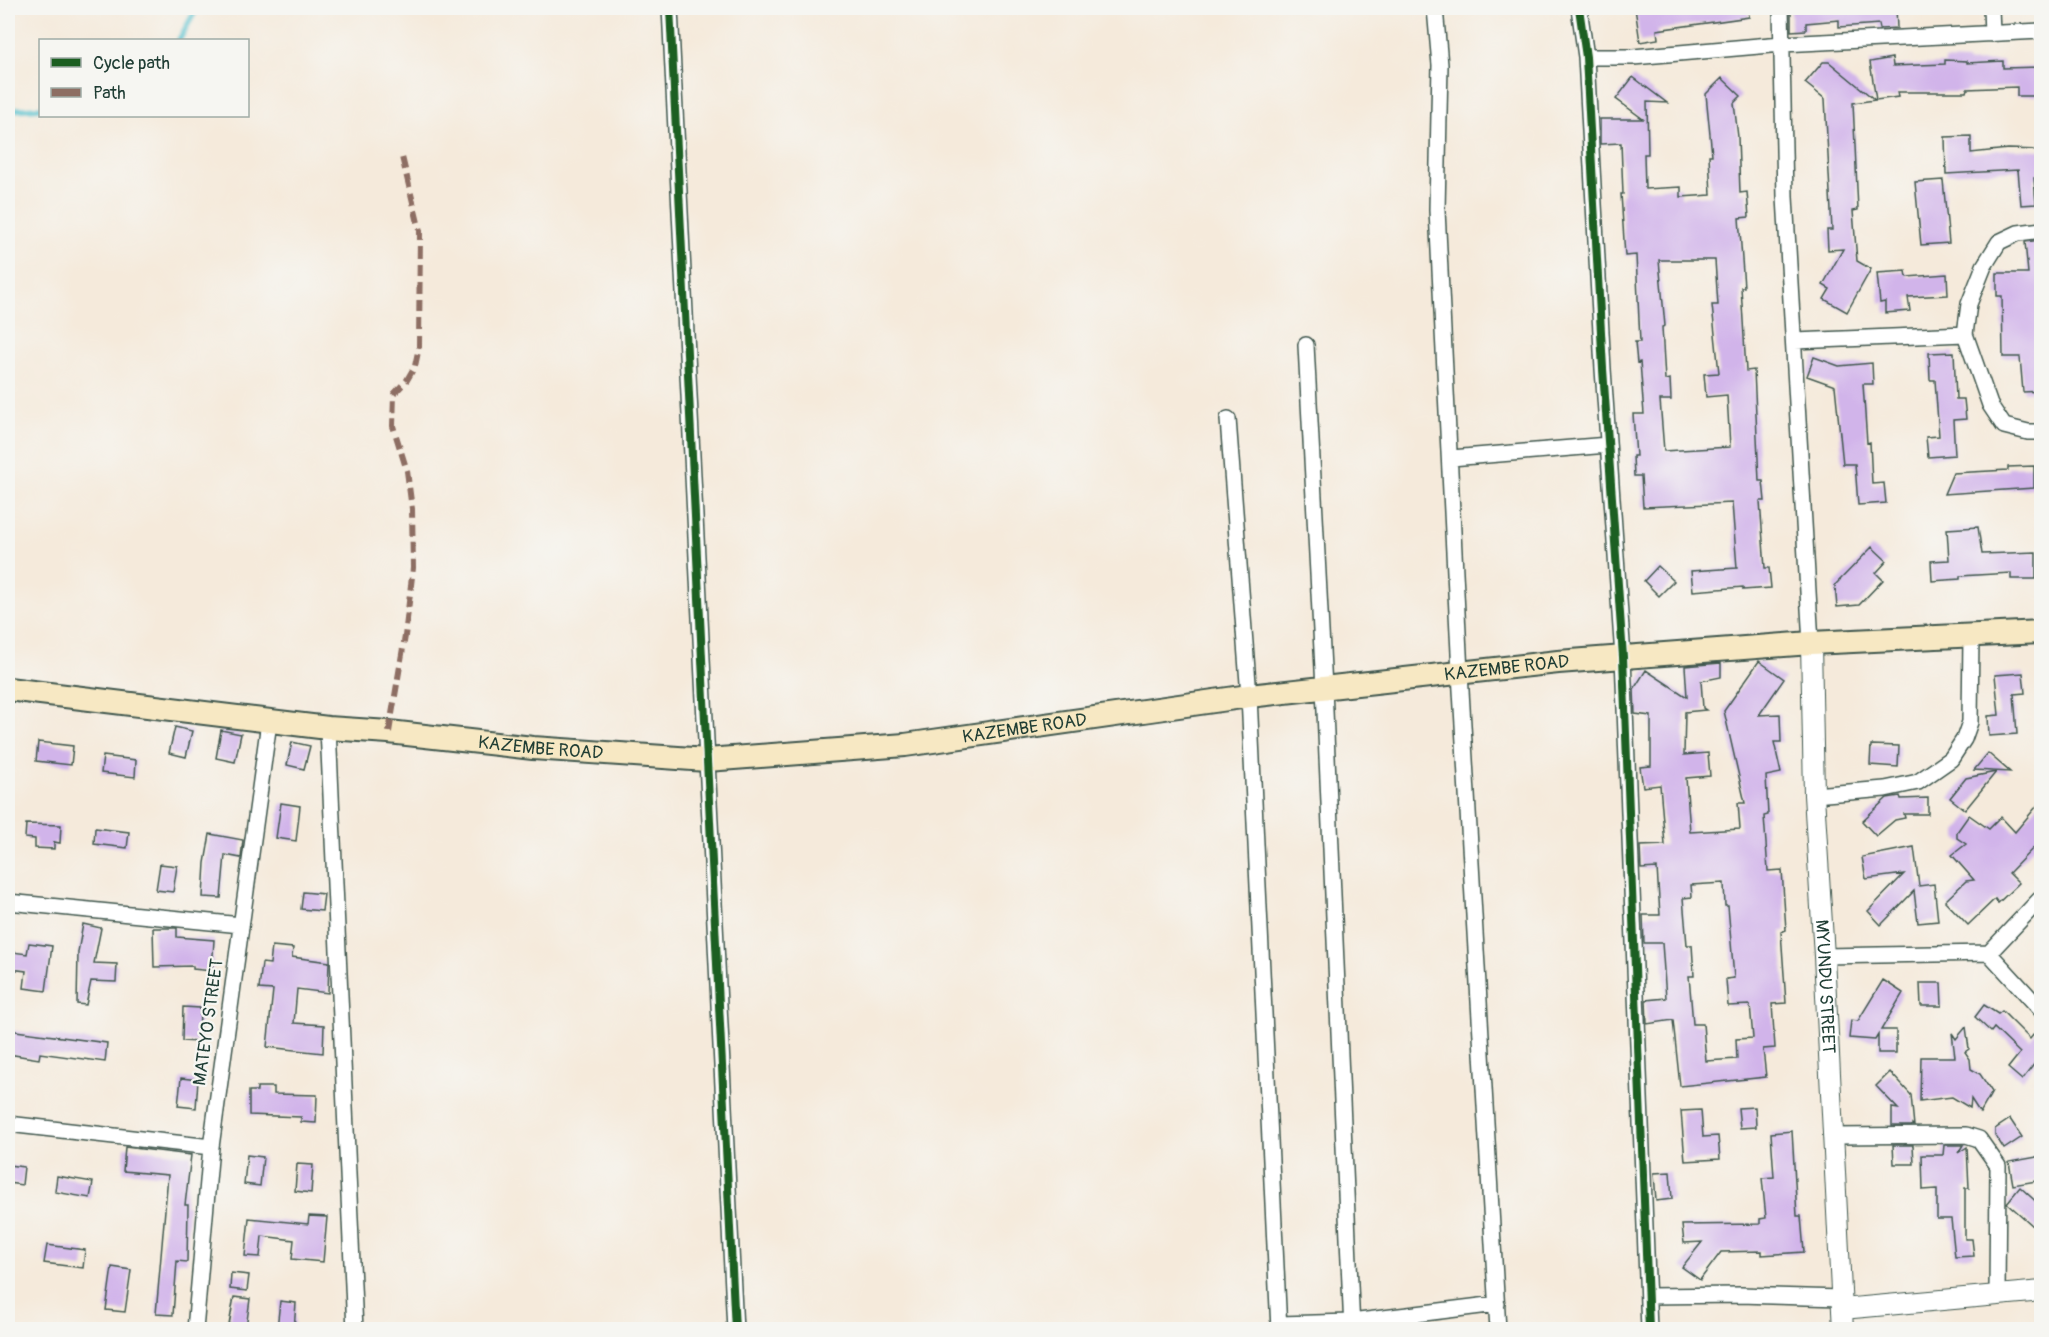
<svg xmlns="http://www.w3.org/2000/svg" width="2049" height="1337" viewBox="0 0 2049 1337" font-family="Pangolin,sans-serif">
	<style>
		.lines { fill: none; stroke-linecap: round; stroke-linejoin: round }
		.stream { stroke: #53c0cc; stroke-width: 6 }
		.building { fill: #d1b4ea; fill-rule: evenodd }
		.minor-casing { stroke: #3f574d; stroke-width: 18 }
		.tertiary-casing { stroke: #3f574d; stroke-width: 22 }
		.secondary-casing { stroke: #3f574d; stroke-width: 26 }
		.minor { stroke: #fff; stroke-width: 15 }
		.tertiary { stroke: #fff; stroke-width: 20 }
		.secondary { stroke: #f7e8c3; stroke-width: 22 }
		.quiet { stroke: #8d6e63; stroke-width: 6; stroke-dasharray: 12 6; stroke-linecap: butt }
		.cycleway-casing { stroke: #f6f6f2; stroke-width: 11 }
		.cycleway { stroke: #1b5e20; stroke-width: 8 }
		.labels { text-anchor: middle; stroke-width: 4.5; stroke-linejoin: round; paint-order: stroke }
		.street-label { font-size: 18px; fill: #1f3d34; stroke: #f6f6f2 }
	</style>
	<rect width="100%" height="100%" fill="#f6f6f2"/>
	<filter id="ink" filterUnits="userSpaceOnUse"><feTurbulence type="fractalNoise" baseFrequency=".0167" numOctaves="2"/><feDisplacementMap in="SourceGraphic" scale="12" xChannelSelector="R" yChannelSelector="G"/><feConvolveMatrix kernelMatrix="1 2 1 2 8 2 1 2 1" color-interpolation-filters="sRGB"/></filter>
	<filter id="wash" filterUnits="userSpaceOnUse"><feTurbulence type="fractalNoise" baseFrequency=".008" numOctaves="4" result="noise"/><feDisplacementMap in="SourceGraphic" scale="24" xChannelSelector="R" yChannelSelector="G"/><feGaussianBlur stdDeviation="1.35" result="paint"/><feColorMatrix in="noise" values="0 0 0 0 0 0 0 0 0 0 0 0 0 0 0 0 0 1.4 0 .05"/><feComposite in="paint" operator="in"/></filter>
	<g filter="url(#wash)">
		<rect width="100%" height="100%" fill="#f5eadb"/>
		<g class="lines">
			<path class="stream" d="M179,40l18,-32
				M8,110l32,-2"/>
		</g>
		<g id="blocks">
			<path class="building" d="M1635,8h113l1,9 -92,13 1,9 -18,3z
				M1791,8h105l1,20 -17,1 -1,-5 -40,3v-7l-33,3v7l-15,1z
				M1892,58l1,8 52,-2v-4l22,1v2l36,-2v7l38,-1 1,29h-25v-9l-50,2 -1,3h-69l1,5 -22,3 -6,-38z
				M1823,62h6l46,38 -22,3 5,107 -5,1 4,50 14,8 -24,43 -23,-13 6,-10 -7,-4 20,-36 -15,1 -1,-20h5l-7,-131 -20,-16z
				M1633,77l34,26 -20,-1 1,52h-4l1,35 36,-2v10l30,-2 -2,-40h3l-6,-61 16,-16 19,18 -7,7 4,34 2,56 7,-1 2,25 -10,1 5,69h-3l5,84 8,-1 5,111h4l2,20h-5l5,67h4l2,20 -28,2v-3l-50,4 -2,-20 46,-3 -5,-65 -89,4 -2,-31h-7l-1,-20h3l-3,-42h11l-4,-52 -3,1 -2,-21h5l-4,-87 -11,1 -4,-62h2l-2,-51 -21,1v-25h43l-27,-20zM1659,260h56l3,45h-6l7,68 -15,1 2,23 21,-2 3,52 -66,4 -4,-51h11l-1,-21 -5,1 -3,-53 3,-1z
				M1971,136v17l37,-4 34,1v28h-8l2,26 -15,1 -3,-35 -72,4 -1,-37z
				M1943,180l6,63 -28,2 -6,-63z
				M2042,240v151l-19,1 -3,-35h-17l-1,-61h-5v-23h31l-3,-31z
				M1906,271l1,6 40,-3 1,21 -40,2 2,14 -25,2v-11l-5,1 -3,-30z
				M1954,352l2,47h8l2,20 -13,1 2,35 -27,2 -2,-20 13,-1 -4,-56h-5l-1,-27z
				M1814,357l25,9 33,-3 1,21h-10l4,59 3,-1 2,42 12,-1 2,20 -28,2 -3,-41h-12l-8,-78 -28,-10z
				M2034,466v22l-90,6 9,-21 55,-3v-3z
				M1978,527l4,27 54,-2v27h-25v-6l-51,3v3l-28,2 -1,-20 18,-1 -2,-31z
				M1872,547l15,14 -11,12 7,7 -24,25 -22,2 -2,-22z
				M1658,566l16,15 -15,15 -15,-15z
				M1759,661l25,18 -25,36 21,-1 1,28h-7l7,31 -15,3 2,39 -4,1 4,55 14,-1 4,60 -5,2 5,71 -14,1 3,44 -12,1 3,28 -86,9 -7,-66 -26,4 -1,-24 20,-2 -4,-55h-18l-1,-28h17l-3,-47 -16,1 -1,-23 25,-1 -5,-60 -17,2 -3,-20 11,-1v-50l-16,-2 -1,-25 12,-19 41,27 -2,-31 36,-3v14l-20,4 2,27 3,2 -21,2 -1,43 24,-2 2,23 -24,2 4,54 50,-3 -2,-26h7l-21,-92zM1724,883l1,23h3l6,72 -8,1 2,27 22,-1 3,33 -17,1 1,20 -31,2 -3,-37h-10l-4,-48h5l-2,-31h-5l-4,-47 9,-1 -1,-12z
				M2023,673l2,20 -11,1 3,40 -28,2 -1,-20 11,-1 -4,-40z
				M175,727l17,4 -6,26 -17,-4z
				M221,730l20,4 -6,28 -19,-4z
				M38,742l35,4 -2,19 -35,-4z
				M292,742l18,4 -6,23 -17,-4z
				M1871,745l28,1 -1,21 -28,-2z
				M1988,753l22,19 -36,-2z
				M103,756l33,4 -1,17 -34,-4z
				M1996,772l-31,38 -15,-12 16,-20z
				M1900,796l1,3 27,-1v16h-24l1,4 -10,2 -19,16 -14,-15 25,-23z
				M2042,800v39l-33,34 10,10 -21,20 -3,-4 -27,26 -23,-24 21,-20 8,-1 -22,-25 14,-11 -9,-6v-6l12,-17 20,14 12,-12 14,15z
				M281,803l19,3 -4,35 -20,-3z
				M26,824l35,1 -1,18 -6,-1v7l-19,-1v-9l-10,-1z
				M95,828l34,4 -2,16 -33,-4z
				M210,834l33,6 -2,18 -16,-3 -4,43 -18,-1 2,-34z
				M1914,847l5,39 15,-2 4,37 -20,2 -4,-32 -33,34 -13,-14 36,-37 -38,5 -4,-22z
				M160,864l17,2 -4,26 -17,-2z
				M303,892l21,2 -2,17 -21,-2z
				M83,924l18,4 -7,35 23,1 -1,18 -25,-1 -5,24 -9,-1 1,-52z
				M153,928h24v9l37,3 -2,31 -19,-2v-3l-39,1z
				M29,943l23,3 -6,45 -22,-3 2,-17 -15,-2 2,-17 14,2z
				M272,946l21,2 -1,9 37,5 -1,31 -31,-4 -3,34 30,2 -1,28 -56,-6 6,-57 -14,-1 3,-26 8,1z
				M1883,980l20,13 -22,37h15v23h-18v-18l-3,5 -26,-2 2,-18 7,1z
				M1920,983h21l1,23h-21z
				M1984,1005l14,9 4,-3 28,28 12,-15v30l-20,26 -14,-12 12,-15 -26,-25 -3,4 -16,-15z
				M183,1007l17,1 -1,34 -17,-1z
				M1966,1027l3,22 -4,3 5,7 1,10 9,5 12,18 -12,21 -9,-14 -1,9 -18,-11 -32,4 1,-44h34l-3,-24 4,6z
				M8,1030l99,13 -2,19 -65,-9 -1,6 -31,-5z
				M1890,1072l21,23 3,31 -2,-2v2h-20v-18l6,1 -22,-23z
				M181,1078l17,2 -2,28 -18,-2z
				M257,1087h17v7l43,1 -1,28 -15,-1v-5l-52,-2v-24h8z
				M1755,1107l1,20 -16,1 -2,-20z
				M1701,1110l2,27 15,-1 2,23 -35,2 -4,-50z
				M2010,1119l12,18 -18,12 -9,-14v-6z
				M1792,1131l5,85h4l3,36 -42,3v-4l-41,1 -21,28 -18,-13 20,-25 -18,1 -2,-18 78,-1v-5l6,-1 -4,-40 12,-1 -3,-44z
				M1893,1145h20l1,19h-20z
				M1944,1145h19l-5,8 9,-6 2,41h-4v51h7l2,17 -19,1 -4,-38h-14v-30l-14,1 -1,-35h21z
				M125,1147l66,8 -6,50h3l-1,57 -10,-1 -4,54 -17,-1 12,-139 -45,-4z
				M247,1155l16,2 -3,29 -16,-2z
				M2042,1156v24l-29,5 -4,-23z
				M297,1164l16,1 -2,28 -16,-2z
				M8,1165l16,2 -2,18 -14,-2z
				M1670,1172l2,27 -16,2 -2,-28z
				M57,1176l36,6 -3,16 -35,-6z
				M2020,1187l22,20v27l-35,-31z
				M309,1216l18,1 -4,45 -31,-3 2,-19 -32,-4 -2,21 -15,-1 4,-38 59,6z
				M47,1245l38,5 -2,18 -39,-5z
				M112,1267l19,3 -6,42 -19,-2z
				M231,1273l18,2 -2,16 -17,-2z
				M234,1297l16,2 -4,29 -17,-3z
				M280,1301l16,2 -2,26h-17z"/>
		</g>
	</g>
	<g filter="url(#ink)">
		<use href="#blocks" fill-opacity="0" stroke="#3f574d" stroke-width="1.5"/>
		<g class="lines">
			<defs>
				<path id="minor" d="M670,8l65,1322
					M1435,8l5,57 -3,145 23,463 38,657
					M1579,8l7,49 17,312 20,288 26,673
					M1781,8l4,189 26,446
					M1991,8l1,26
					M1586,57h47l149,-13 260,-13
					M2042,230l-24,3 -19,9 -15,24 -15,38 -4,30 25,71 14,21 24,6h14
					M1795,341l170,-7
					M1306,345l18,343 28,642
					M1228,419l21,277 30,634
					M1451,458l157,-13
					M328,728l27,602
					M1814,795l71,-6 33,-7 33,-23 13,-20 6,-17 1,-85
					M8,902l233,23
					M1989,953l53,58
					M1824,956l165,-3 53,-56
					M8,1124l203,23
					M1833,1136l133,-1 13,4 19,27 -1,129
					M1648,1296l93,-1 100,3
					M1279,1324l72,-2 146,-18
					M195,1330l16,-183 58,-425"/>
				<g id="tertiary">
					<path id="s1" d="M1811,643l3,152 10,161 19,374"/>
					<path d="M1842,1309l200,-18"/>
				</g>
				<g id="secondary">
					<path id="s2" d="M8,689l320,39 61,4 144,16 174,12 198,-15 344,-49 309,-34 253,-19 231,-11"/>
				</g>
			</defs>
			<use href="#minor" class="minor-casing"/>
			<use href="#tertiary" class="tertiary-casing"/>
			<use href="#secondary" class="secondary-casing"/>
			<use href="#minor" class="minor"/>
			<use href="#tertiary" class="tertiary"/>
			<use href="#secondary" class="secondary"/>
			<path class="quiet" d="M389,732l16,-96 8,-68 -1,-59 -5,-38 -14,-45 1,-32 13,-14 8,-14 4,-19 1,-116 -18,-74"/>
			<defs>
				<path id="cycleway" d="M670,8l65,1322
					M1579,8l7,49 17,312 20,288 26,673"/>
			</defs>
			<use href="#cycleway" class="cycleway-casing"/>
			<use href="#cycleway" class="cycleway"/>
		</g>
	</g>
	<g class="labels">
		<g class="street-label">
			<text dy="6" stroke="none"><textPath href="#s2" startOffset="1508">KAZEMBE ROAD</textPath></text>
			<text dy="6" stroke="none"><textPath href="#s2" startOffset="1022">KAZEMBE ROAD</textPath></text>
			<text dy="6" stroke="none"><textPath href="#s2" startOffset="536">KAZEMBE ROAD</textPath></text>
			<text dy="6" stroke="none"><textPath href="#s1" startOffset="344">MYUNDU STREET</textPath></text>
			<text transform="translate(208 1022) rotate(-82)" y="6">MATEYO STREET</text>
		</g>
	</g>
	<rect width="2049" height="1337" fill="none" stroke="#f6f6f2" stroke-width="30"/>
	<rect x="39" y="39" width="210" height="78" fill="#f6f6f2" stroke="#a0aca6" stroke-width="1.5"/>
	<rect x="51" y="58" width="30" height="9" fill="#1b5e20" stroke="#a0aca6" stroke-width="1.5"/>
	<text x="93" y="69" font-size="18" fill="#1f3d34">Cycle path</text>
	<rect x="51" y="88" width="30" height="9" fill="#8d6e63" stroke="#a0aca6" stroke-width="1.5"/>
	<text x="93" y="99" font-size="18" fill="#1f3d34">Path</text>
</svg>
